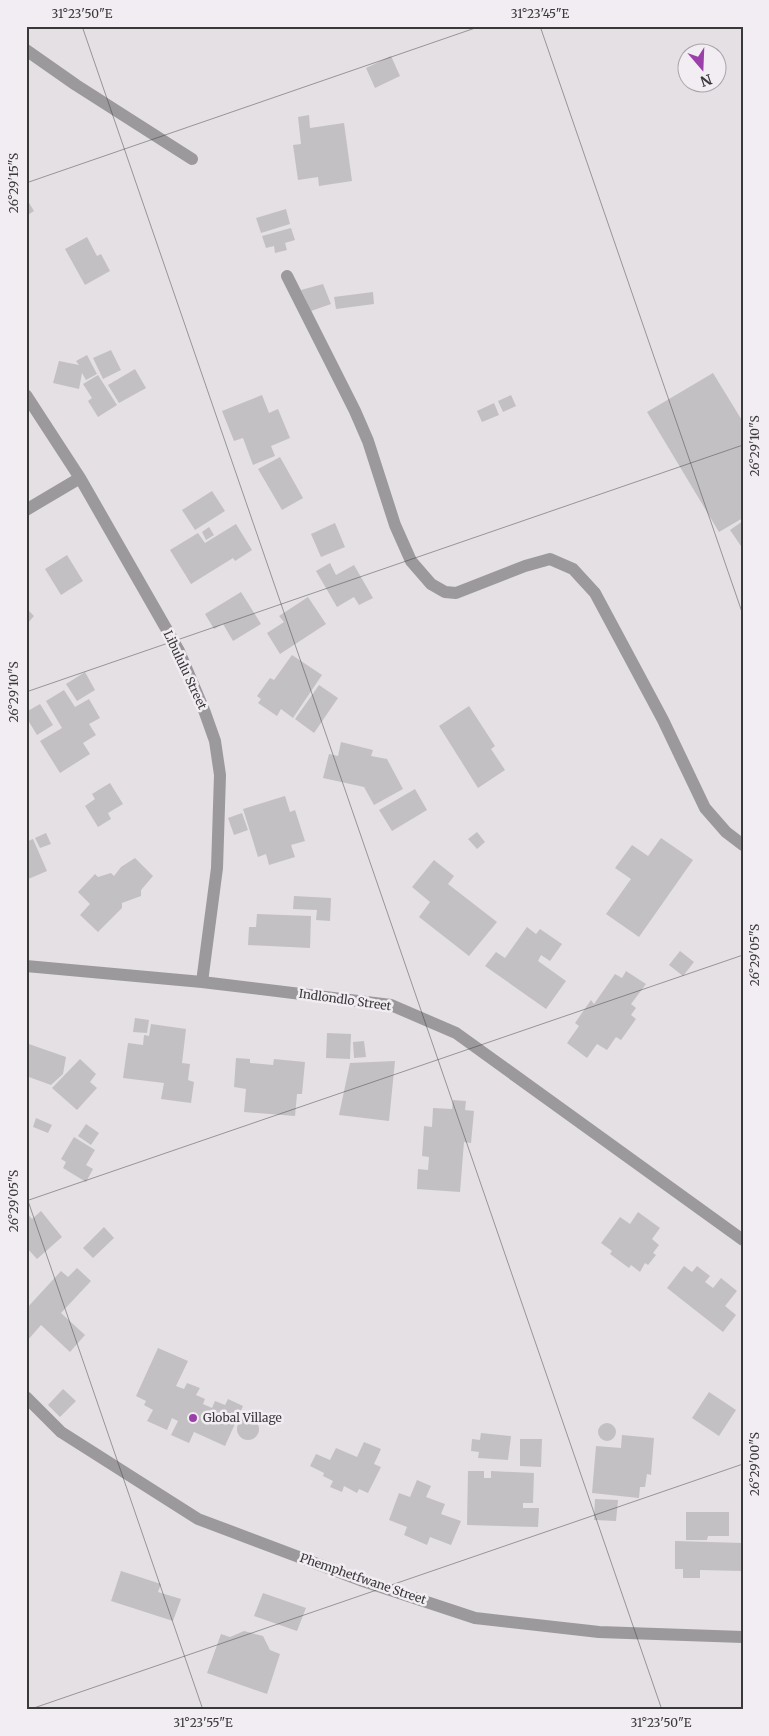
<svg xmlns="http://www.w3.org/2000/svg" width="769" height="1736" viewBox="0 0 769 1736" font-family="Merriweather,serif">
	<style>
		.building { fill: #c3c0c4 }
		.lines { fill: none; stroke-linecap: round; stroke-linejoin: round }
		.service { stroke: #9b999b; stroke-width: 12 }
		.minor { stroke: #9b999b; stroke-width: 12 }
		.ticks { fill: none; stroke: #3a393a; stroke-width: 1; stroke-opacity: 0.45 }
		.poi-dot { fill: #9b40ab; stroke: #f1edf2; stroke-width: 2 }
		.labels { text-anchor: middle; stroke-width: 5; stroke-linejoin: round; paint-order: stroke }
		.street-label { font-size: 12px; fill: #3a393a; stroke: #f1edf2 }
		.poi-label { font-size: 12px; fill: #3a393a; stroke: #f1edf2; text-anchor: start }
		.neatline { fill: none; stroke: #3a393a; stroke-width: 2 }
		.ticks-label { font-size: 12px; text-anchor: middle; fill: #3a393a }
	</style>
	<rect width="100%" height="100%" fill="#e4e0e4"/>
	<path class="building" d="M391,56l9,20 -25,12 -9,-20z
		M309,115l1,13 34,-5 8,58 -33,5 -1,-9 -20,3 -5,-35 8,-1 -3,-27z
		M26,198l8,13 -8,5z
		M286,209l4,15 -29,9 -5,-15z
		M291,228l4,12 -10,3 2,7 -12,3 -1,-7 -8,2 -4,-12z
		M87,237l10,19 4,-2 9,17 -25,14 -20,-36z
		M323,284l8,20 -20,7 -10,-21z
		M373,292l1,12 -38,5 -2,-12z
		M111,350l10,20 -18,9 -10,-21z
		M87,355l10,19 -11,6 -4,-7 -3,16 -26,-6 6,-22 20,4 -3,-4z
		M135,369l11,19 -27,15 -11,-18z
		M713,373l30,49v96l-24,14 -72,-120z
		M98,375l19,30 -19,12 -10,-16 4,-3 -9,-14z
		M262,395l7,18 9,-4 12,29 -19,8 4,10 -22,9 -10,-27 -9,3 -12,-30z
		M511,395l5,11 -13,6 -5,-11z
		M494,403l5,12 -17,7 -5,-11z
		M280,457l23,41 -21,12 -24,-41z
		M212,491l13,20 -30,19 -13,-20z
		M743,521v28l-13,-19z
		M335,523l10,24 -24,10 -10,-23z
		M236,524l16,26 -17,11 -2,-3 -42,26 -21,-34 28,-17 7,10z
		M209,527l5,8 -8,5 -4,-8z
		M67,555l16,26 -22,14 -16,-26z
		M330,563l6,12 18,-10 19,33 -14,7 -5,-8 -17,10 -21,-36z
		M241,592l20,32 -28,17 -10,-17 -9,5 -9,-15z
		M308,597l18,27 -46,30 -13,-21 17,-11 -5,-6z
		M26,608l8,8 -8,9z
		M292,655l30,20 -29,43 -12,-9 -4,7 -19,-13 3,-4 -4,-3 13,-18 4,2z
		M85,672l10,18 -18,11 -11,-17z
		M319,685l19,13 -24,35 -19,-14z
		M64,690l11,17 14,-8 11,19 -11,6 7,11 -13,8 7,11 -30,19 -20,-32 22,-13 -16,-27z
		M40,704l13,21 -16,10 -11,-18v-5z
		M469,706l26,40 -4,3 14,21 -27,18 -39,-62z
		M341,742l32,8 -2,6 16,3 16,30 -29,16 -10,-18 -41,-9 6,-24 9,2z
		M110,783l13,21 -15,9 3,6 -13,8 -13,-21 10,-7 -3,-5z
		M415,789l12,21 -35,21 -13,-21z
		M285,796l5,16 5,-2 10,31 -14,4 4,12 -26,8 -3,-11 -8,3 -15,-48z
		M242,813l6,17 -14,5 -6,-17z
		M477,832l8,10 -8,7 -9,-10z
		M46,833l5,11 -11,4 -5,-10z
		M661,838l32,22 -54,77 -33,-23 25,-35 -16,-11 17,-23 16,11z
		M33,839l14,32 -21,9v-38z
		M135,858l18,18 -12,14v6l-19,7v5l-24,24 -18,-17 10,-11 -12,-12 17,-18 3,3 13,-4 3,3 7,-9z
		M434,860l20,16 -6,8 49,38 -28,34 -50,-39 11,-15 -18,-15z
		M294,896l37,2 -1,23 -14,-1 1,-10 -24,-1z
		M257,914l54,2 -1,32 -62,-3 1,-18h7z
		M527,927l9,7 4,-5 22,15 -12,17 -9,-6 -3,6 28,20 -20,28 -61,-43 11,-14 9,6z
		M680,951l14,11 -11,14 -14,-11z
		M626,971l20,13 -15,20 5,4 -5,7 5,4 -15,21 -5,-3 -9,13 -10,-6 -10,14 -20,-15 12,-17 -4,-3 16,-23 3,4 21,-30 7,4z
		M135,1018l14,2 -2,13 -14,-1z
		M151,1024l35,5 -4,34 8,1 -2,16 6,2 -3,21 -30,-4 3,-16 -41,-5 5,-35 15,2 1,-10 5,1z
		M327,1033l24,1 -1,25 -24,-1z
		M364,1041l2,16 -12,1 -1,-16z
		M26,1043l40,14 -3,17 -12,11 -25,-9z
		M236,1058l14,1v4l23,2 1,-6 31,3 -3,32h-5l-2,22 -51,-4 2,-23 -12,-2z
		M80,1059l16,15 -6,8 7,6 -20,22 -25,-22z
		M395,1061l-6,60 -50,-6 11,-52z
		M453,1100l13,1 -1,9 9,1 -3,32 -7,-1 -4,50 -43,-3 1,-20 10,1 1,-13 -7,-1 2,-30 8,1 1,-19 19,1z
		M36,1118l16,7 -4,8 -15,-6z
		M86,1124l13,9 -8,12 -13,-9z
		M74,1137l21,13 -9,15 7,4 -7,13 -23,-14 3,-6 -5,-3z
		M41,1211l21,26 -25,22 -11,-12v-35l6,7z
		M638,1212l22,16 -8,11 7,6 -6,8 3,2 -8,10 -3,-2 -5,9 -9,-7 -2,3 -19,-14 2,-3 -11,-8 19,-26 10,7z
		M104,1227l10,11 -21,20 -10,-10z
		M684,1266l8,6 5,-6 13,10 -5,6 8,6 8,-10 16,13 -12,15 11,9 -13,17 -56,-44z
		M77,1268l14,13 -30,32 24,22 -15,17 -29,-27 -14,16 -1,-32 35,-38 7,6z
		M158,1348l30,13 -12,25 8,3 3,-6 13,5 -4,7 9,4 -2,5 9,4 3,-7 10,4 3,-6 15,7 -18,40 -31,-14 -5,11 -18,-8 7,-14 -6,-3 -5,12 -20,-9 6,-11 -9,-5 2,-4 -10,-5z
		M63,1389l13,12 -16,16 -12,-12z
		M709,1392l27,18 -17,26 -27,-18z
		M237 1429a11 11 0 1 1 22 0a11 11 0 1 1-22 0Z
		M598 1432a9 9 0 1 1 18 0a9 9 0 1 1-18 0Z
		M481,1433l30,3 -3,24 -30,-2 1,-6 -8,-1 1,-12 8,1z
		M622,1435l32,3 -3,37 -4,-1 -2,13h-5l-1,11 -47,-5 4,-47 25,2z
		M520,1439h22l-1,28 -21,-1z
		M364,1442l17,7 -7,15 7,3 -13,26 -9,-4 -2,4 -13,-7 -2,6 -12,-5 3,-6 -10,-5 1,-3 -14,-7 6,-12 14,6 6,-12 21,9z
		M468,1471h16v7h7v-7l43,2 -1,30h-10v5h16l-1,19 -71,-2z
		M417,1480l14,6 -5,11 19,7 -4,10 20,7 -10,24 -21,-8 -3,8 -23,-10 3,-8 -18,-7 10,-27 11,4z
		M595,1499l23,1 -2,21 -22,-1z
		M686,1512h43v24h-21l-1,4h-21z
		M675,1541l68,2v28l-43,-1v8h-17v-9h-8z
		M121,1571l40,13 -3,8 23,7 -8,22 -62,-20z
		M263,1593l43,15 -9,23 -43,-15z
		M244,1631l19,5 7,14 10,4 -13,40 -60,-21 14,-39 9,3z"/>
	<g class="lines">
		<path class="service" d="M26,50l50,35 116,74
			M287,276l68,135 13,30 27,84 16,36 20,23 14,8 11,1 69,-27 25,-7 23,10 22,24 68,127 42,88 21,24 17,13"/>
		<path class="minor" d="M26,395l54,83 99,173 25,59 11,31 5,34 -3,93 -15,114
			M26,510l54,-32
			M26,966l176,16 189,23 65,28 287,207
			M26,1397l35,35 137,87 162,61 115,38 124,14 144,5"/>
	</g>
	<path class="ticks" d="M82,26l580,1684M540,26l203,589M26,183l455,-157M26,692l717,-247M26,1195l177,515M26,1201l717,-246M28,1710l715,-246"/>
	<circle class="poi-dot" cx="193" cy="1418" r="5"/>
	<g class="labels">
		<g class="street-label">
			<text transform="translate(185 670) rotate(65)" y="4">Libululu Street</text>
			<text transform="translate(345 1000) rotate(8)" y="4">Indlondlo Street</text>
			<text transform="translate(363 1579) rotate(19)" y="4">Phemphetfwane Street</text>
		</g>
		<g class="poi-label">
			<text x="203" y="1422">Global Village</text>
		</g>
	</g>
	<rect width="769" height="1736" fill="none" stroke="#f1edf2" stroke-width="55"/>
	<g transform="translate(702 68) rotate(161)"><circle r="24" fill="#f1edf2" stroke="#a8a5a8"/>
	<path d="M0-4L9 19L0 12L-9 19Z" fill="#9b40ab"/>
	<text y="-8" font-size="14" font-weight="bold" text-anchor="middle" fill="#3a393a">N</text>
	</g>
	<rect x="28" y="28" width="714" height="1680" class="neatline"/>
	<g class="ticks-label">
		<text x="82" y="18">31°23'50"E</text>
		<text x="540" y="18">31°23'45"E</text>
		<text transform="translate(14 183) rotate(-90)" y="4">26°29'15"S</text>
		<text transform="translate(755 446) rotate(-90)" y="4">26°29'10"S</text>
		<text transform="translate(14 692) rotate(-90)" y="4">26°29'10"S</text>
		<text transform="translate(755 955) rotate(-90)" y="4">26°29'05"S</text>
		<text transform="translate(14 1201) rotate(-90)" y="4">26°29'05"S</text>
		<text transform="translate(755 1464) rotate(-90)" y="4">26°29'00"S</text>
		<text x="203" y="1727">31°23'55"E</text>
		<text x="661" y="1727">31°23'50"E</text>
	</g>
</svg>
